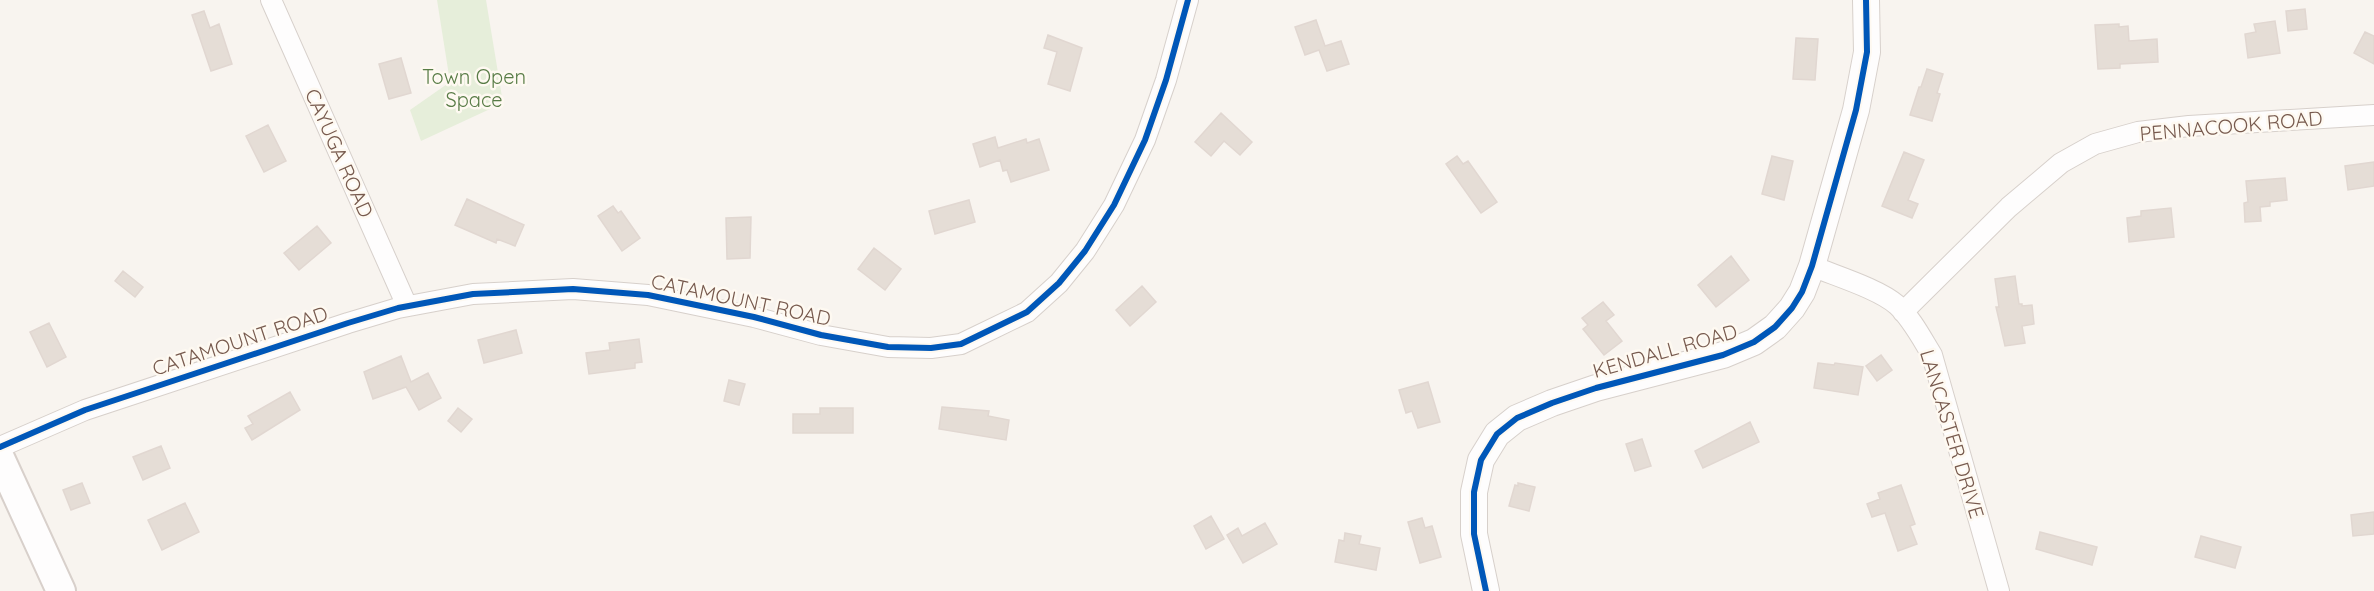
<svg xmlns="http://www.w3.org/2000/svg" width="2374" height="591" viewBox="0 0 2374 591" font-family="Quicksand,sans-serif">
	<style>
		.green { fill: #e6eeda }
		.building { fill: #e5ddd6; stroke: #e1d7d1; stroke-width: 1.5 }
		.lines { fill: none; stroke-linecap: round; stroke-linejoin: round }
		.minor-casing { stroke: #d7d0cb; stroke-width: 22 }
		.tertiary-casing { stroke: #d7d0cb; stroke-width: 28 }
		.secondary-casing { stroke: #d8d0cb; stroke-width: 32 }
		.minor { stroke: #fefdfd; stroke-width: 20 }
		.tertiary { stroke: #fefdfd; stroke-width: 26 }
		.secondary { stroke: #fefdfd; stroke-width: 28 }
		.cycleway-casing { stroke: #fef9f1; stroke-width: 10 }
		.cycleway { stroke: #0057b8; stroke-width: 6 }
		.labels { text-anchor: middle; stroke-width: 5; stroke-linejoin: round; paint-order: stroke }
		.park-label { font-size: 20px; fill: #587c46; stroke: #fef9f1 }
		.street-label { font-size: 20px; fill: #775a4e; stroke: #fef9f1 }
	</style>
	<rect width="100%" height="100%" fill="#f8f4ef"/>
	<path class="green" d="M437,0h49l17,103 -82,38 -11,-31 40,-28z"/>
	<path class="building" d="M2305,9l2,20 -19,2 -2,-20z
		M204,11l6,17 9,-4 13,40 -21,7 -19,-56z
		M1316,20l9,26 16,-5 8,23 -22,7 -8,-21 -14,5 -10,-28z
		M2275,21l5,32 -32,5 -3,-24 11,-2 -2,-8z
		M2119,24v3l9,-1 1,15 28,-2 1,23 -38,2v4l-22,1 -3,-44z
		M2365,32l9,4v28l-20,-11z
		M1048,35l34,13 -12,43 -22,-7 9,-32 -13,-4z
		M1796,38l22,1 -3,41 -22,-1z
		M401,58l10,35 -22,6 -10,-35z
		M1927,69l16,5 -6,19 3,1 -8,27 -22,-6 9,-28h2z
		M1221,113l31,29 -12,13 -16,-14 -13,15 -16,-14z
		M268,125l18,36 -22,11 -18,-36z
		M995,137l3,11 28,-9 1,4 12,-4 10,31 -38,12 -4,-12 -4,1 -3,-11 -20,7 -7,-23z
		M1904,152l20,8 -16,40 10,4 -6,14 -30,-12z
		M1457,156l6,8 5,-3 29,41 -16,11 -35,-49z
		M1772,156l21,5 -9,39 -22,-6z
		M2374,162v24l-26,4 -3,-24z
		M2285,178l2,22 -17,2v4l-10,1 1,14 -16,1 -1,-19 4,-1 -2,-21z
		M467,199l57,26 -9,21 -18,-7 -1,4 -41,-18z
		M969,200l6,22 -40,12 -6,-23z
		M613,206l5,7 3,-2 19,27 -18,13 -24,-35z
		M2171,208l3,29 -45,5 -2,-24 14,-2v-5z
		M751,217l-1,41 -23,1 -1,-41z
		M317,226l14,17 -32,27 -15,-17z
		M874,248l27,21 -16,21 -27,-21z
		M1731,256l18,24 -33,27 -18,-22z
		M123,271l20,16 -8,10 -20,-16z
		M2015,276l4,28h3v2l10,-1 2,19 -12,2 3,17 -20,3 -9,-39h3l-4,-28z
		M1142,286l14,16 -26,24 -14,-16z
		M1603,302l11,13 -8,6 16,20 -18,14 -21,-26 5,-4 -6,-7z
		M49,323l17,34 -19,10 -17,-35z
		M516,330l6,23 -38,10 -6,-23z
		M639,339l3,23 -7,1v5l-46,6 -3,-21 24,-3 -1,-7z
		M1881,355l11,15 -15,11 -11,-15z
		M401,356l10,26 17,-9 13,25 -22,12 -13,-23 -33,12 -9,-27z
		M1818,363l16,2 1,-2 28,4 -5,28 -44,-7z
		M729,380l16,4 -6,21 -15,-4z
		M1428,382l12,40 -22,6 -6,-17 -6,2 -7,-23z
		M290,392l10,18 -48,30 -7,-12 8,-4 -5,-8z
		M942,407l47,4 -1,5 21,4 -3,20 -67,-11z
		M458,408l14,11 -11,13 -13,-11z
		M820,408h33v25h-60v-19h27z
		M1750,422l9,20 -56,26 -8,-17z
		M1642,439l9,27 -16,5 -9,-27z
		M161,446l9,22 -27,12 -10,-23z
		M82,483l8,20 -19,7 -8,-20z
		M1518,483l17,4 -6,24 -20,-5 6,-21 3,1z
		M1901,485l14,39 -5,2 7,18 -19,7 -13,-38 -13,4 -5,-13 13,-5 -2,-6z
		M185,503l14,29 -37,18 -14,-30z
		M2374,512v22l-21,2 -2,-21z
		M1211,516l13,23 -18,10 -12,-23z
		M1422,518l3,10 7,-2 9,31 -21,6 -12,-41z
		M1265,523l12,21 -34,19 -16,-28 11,-7 4,8z
		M2040,532l57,15 -5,18 -56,-16z
		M1345,533l16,3 -2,8 21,4 -4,22 -41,-8 4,-22 5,1z
		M2201,536l40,11 -6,21 -40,-11z"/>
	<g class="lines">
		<defs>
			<path id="minor" d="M271,0l136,306
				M1812,266c24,10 67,23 85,39 15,14 25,34 35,50l67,236
				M1903,312l106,-105 52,-44 34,-19 43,-12 51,-6 185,-11
				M0,447l85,-37 263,-87 50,-15 75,-14 100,-5 75,6 106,22 67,18 67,12 43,1 30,-4 66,-32 32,-29 26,-32 29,-46 31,-65 21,-60 22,-80"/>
			<path id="tertiary" d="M1486,591l-12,-57v-42l7,-32 16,-26 20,-16 35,-15 44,-15 127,-33 31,-13 21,-15 17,-19 10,-16 10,-26 44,-156 11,-58 -1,-52"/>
			<path id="secondary" d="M0,458l61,133"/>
		</defs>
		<use href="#minor" class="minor-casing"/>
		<use href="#tertiary" class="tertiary-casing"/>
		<use href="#secondary" class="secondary-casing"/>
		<use href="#minor" class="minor"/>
		<use href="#tertiary" class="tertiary"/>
		<use href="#secondary" class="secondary"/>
		<defs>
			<path id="cycleway" d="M0,447l85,-37 263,-87 50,-15 75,-14 100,-5 75,6 106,22 67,18 67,12 43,1 30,-4 66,-32 32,-29 26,-32 29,-46 31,-65 21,-60 22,-80
				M1486,591l-12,-57v-42l7,-32 16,-26 20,-16 35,-15 44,-15 127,-33 31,-13 21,-15 17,-19 10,-16 10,-26 44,-156 11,-58 -1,-52"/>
		</defs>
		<use href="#cycleway" class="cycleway-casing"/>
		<use href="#cycleway" class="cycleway"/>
	</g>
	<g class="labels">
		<g class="park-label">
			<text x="474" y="84">Town Open<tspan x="474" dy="23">Space</tspan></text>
		</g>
		<g class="street-label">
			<text transform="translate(2231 126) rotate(-5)" y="7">PENNACOOK ROAD</text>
			<text transform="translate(339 153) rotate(66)" y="7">CAYUGA ROAD</text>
			<text transform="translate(741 300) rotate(12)" y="7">CATAMOUNT ROAD</text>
			<text transform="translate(240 341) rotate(-18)" y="7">CATAMOUNT ROAD</text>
			<text transform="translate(1665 351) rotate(-16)" y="7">KENDALL ROAD</text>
			<text transform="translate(1952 434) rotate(73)" y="7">LANCASTER DRIVE</text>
		</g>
	</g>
</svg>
